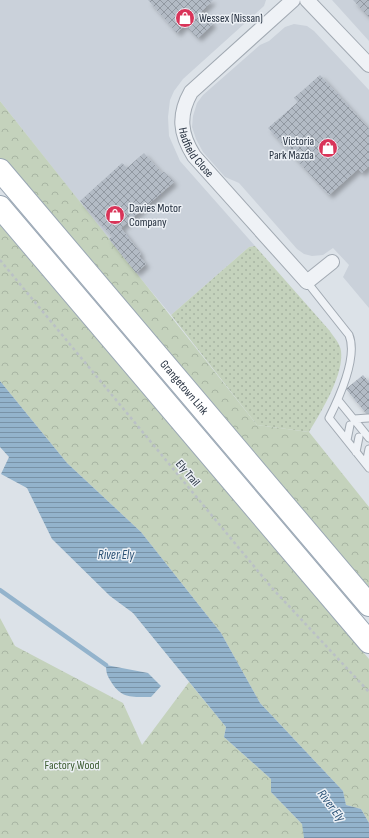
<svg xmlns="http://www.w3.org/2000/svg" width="369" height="838" viewBox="0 0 369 838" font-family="'Sofia Sans Condensed',sans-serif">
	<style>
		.built { fill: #cad1da }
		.grass { fill: url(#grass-dots) }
		.forest { fill: url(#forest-crowns) }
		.water { fill: url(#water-rules) }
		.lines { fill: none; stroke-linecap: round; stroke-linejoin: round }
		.stream { stroke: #93b3cc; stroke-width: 4.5 }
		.building { fill: url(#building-cross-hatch); filter: url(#shadow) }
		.lane-casing { stroke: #a1a9b2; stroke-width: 9 }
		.street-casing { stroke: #a1a9b2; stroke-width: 16 }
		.primary-casing { stroke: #9aa7b4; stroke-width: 24 }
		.path { stroke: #bac0c6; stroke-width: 2.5; stroke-dasharray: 3 3; stroke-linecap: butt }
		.lane { stroke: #eff2f6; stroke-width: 7 }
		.street { stroke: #eff2f6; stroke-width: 14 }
		.primary { stroke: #fff; stroke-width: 22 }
		.labels { text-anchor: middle; stroke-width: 3; stroke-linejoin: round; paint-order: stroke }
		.poi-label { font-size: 12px; fill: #25303f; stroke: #ecf0f5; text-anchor: start }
		.street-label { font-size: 12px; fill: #25303f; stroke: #ecf0f5 }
		.park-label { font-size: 12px; fill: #3c5c31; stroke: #ecf0f5 }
		.water-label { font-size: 13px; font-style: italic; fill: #2b5276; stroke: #ecf0f5 }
	</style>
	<defs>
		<pattern id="grass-dots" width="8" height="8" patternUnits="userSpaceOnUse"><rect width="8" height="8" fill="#c4d2bc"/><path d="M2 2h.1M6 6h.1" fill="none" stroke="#a8b5a3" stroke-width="1.8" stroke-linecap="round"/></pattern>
		<pattern id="forest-crowns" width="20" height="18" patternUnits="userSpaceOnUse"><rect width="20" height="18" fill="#c4d2bc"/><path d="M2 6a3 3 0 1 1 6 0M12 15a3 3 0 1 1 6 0" fill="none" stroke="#a8b5a3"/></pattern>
		<pattern id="water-rules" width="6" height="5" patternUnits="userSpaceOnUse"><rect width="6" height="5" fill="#93b3cc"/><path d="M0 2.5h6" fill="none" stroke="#7892a7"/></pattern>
		<pattern id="building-cross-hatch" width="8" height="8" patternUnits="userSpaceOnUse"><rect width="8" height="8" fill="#b3bbc5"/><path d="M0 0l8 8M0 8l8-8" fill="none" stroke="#9198a1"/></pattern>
		<filter id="shadow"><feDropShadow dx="3.5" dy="3.5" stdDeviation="2" flood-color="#0004"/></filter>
	</defs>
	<rect width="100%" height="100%" fill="#dce2e8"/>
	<path class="built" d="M0,0h266l-2,6 -81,73 -9,12 -4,9 -2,17 1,19 11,25 75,85 -6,1 -78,68 -35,-42 -136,-172z
		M332,0h37v41z
		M294,24l13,2 7,5 55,59v218l-26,-31 6,-12 -16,-17 -10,7 -11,1 -8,-2 -7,-5 -58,-66 -14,-6 -22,-25 -7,-13 -4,-12 1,-11 4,-13 6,-8 57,-50 9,-4 16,-14z"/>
	<path class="grass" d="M255,246l74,84c4,6 11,13 12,21 3,24 -20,61 -32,81l-52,-7 -86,-110 78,-68z"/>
	<path class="forest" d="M0,101l257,324 52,7 60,75v88l-369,-437z
		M0,225l369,434v164l-8,-14 -15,-4 -3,-14 -83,-88 -39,-70 -80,-101 -74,-69 -67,-82z
		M0,618l15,28 108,57 19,42 47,-63 37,45 -2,10 47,42v13l31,32 9,14h-311z"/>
	<path class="water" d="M0,381l67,82 74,69 80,101 39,70 83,88 3,14 15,4 8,14v15h-65l-2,-14 -31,-32v-13l-47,-42 2,-10 -93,-114 -23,-17 -58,-57 -25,-51 -26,-14 8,-17 -9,-10z
		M106,665l42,8 13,13 -10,11c-20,0 -30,2 -41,-17 -3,-5 -4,-8 -4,-15z"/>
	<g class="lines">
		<path class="stream" d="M0,590l106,75"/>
	</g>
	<path class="building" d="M148,0h65l-12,12 12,12 -15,14 -13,-13 -8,8z
		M353,0h16v17z
		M320,75l49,54v37l-7,7 -4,-4 -29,26 -61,-67 30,-26 -4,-4z
		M144,153l18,20 2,-1 10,10 -53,46 20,26 -2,2 7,8 -10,9 -27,-34 3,-3 -32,-35 42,-38 5,5z
		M363,375l6,7v35l-23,-28z"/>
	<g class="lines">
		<defs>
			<path id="lane" d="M307,282l42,53c9,22 -10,63 -20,83l40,50
				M338,400l31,38
				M354,419l14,-1
				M347,440l3,-15
				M356,452l3,-15
				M366,464l3,-15"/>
			<g id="street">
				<path id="s1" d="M293,0l-102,92c-13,23 -11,42 3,64l113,126 25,-20"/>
				<path d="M307,0l62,65"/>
			</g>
			<g id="primary">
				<path id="s2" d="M0,170l369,435"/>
				<path d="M0,207l369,435"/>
			</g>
		</defs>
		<use href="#lane" class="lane-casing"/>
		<use href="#street" class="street-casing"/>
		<use href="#primary" class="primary-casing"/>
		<path class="path" d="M0,260l272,328 97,104"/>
		<use href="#lane" class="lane"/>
		<use href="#street" class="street"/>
		<use href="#primary" class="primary"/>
	</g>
	<defs>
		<symbol id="shop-disc" viewBox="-11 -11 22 22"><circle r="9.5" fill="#d93459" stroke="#ecf0f5"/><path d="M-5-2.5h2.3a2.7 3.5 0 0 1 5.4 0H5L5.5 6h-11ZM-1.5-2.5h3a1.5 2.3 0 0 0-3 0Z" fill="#fff"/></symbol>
	</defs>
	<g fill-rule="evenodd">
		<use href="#shop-disc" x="174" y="7" width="22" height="22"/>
		<use href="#shop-disc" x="317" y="137" width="22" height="22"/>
		<use href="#shop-disc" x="104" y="204" width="22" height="22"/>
	</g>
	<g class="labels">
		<g class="poi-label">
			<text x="199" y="22">Wessex (Nissan)</text>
			<text x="314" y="145" text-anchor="end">Victoria<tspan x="314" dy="14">Park Mazda</tspan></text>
			<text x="129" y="212">Davies Motor<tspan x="129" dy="14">Company</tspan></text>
		</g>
		<g class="street-label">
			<text dy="4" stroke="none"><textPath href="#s1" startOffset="203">Hadfield Close</textPath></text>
			<text dy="4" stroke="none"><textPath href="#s2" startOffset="285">Grangetown Link</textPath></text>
			<text transform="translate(188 473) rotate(50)" y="4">Ely Trail</text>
		</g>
		<g class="park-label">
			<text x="72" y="769">Factory Wood</text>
		</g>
		<g class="water-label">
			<text x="116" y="559">River Ely</text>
			<text transform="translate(332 805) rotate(53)" y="5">River Ely</text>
		</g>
	</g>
</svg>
